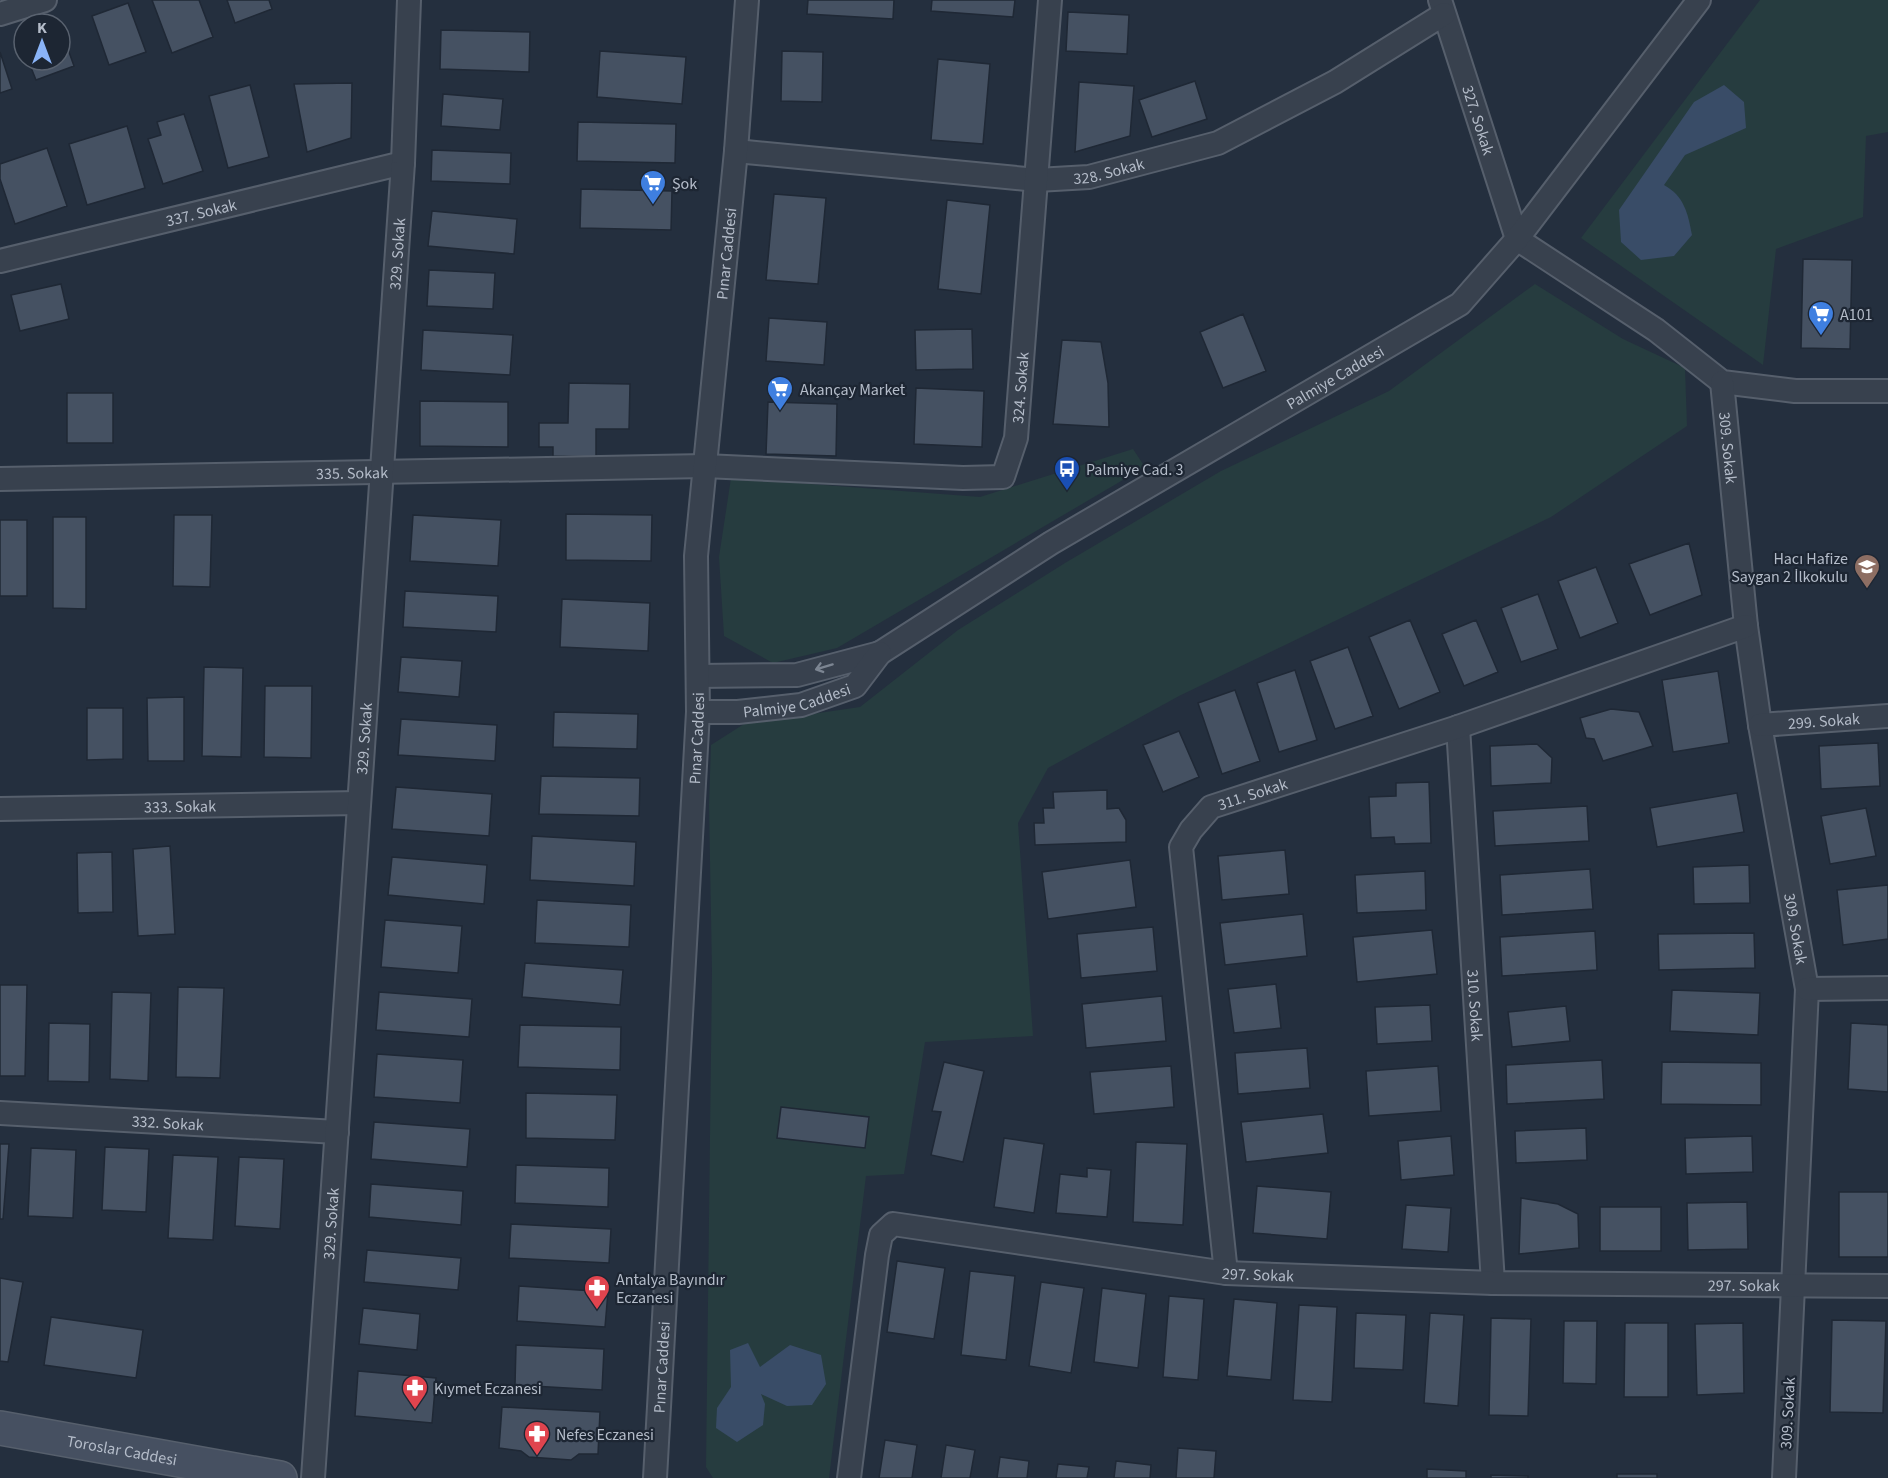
<svg xmlns="http://www.w3.org/2000/svg" width="1888" height="1478" viewBox="0 0 1888 1478" font-family="'Source Sans 3',sans-serif">
	<style>
		.green { fill: #263c3f }
		.water { fill: #394c67 }
		.building { fill: #455162; stroke: #1f2835; stroke-width: 1.5 }
		.lines { fill: none; stroke-linecap: round; stroke-linejoin: round }
		.minor-casing { stroke: #565f6c; stroke-width: 26 }
		.secondary-casing { stroke: #565f6c; stroke-width: 36 }
		.minor { stroke: #38414e; stroke-width: 22 }
		.secondary { stroke: #465061; stroke-width: 33 }
		.oneway { stroke: #7c8592 }
		.labels { text-anchor: middle; stroke-width: 4.5; stroke-linejoin: round; paint-order: stroke }
		.street-label { font-size: 16px; fill: #b4bcc9; stroke: #1d2633 }
		.poi-label { font-size: 16px; fill: #b4bcc9; stroke: #1d2633; text-anchor: start }
	</style>
	<rect width="100%" height="100%" fill="#242f3e"/>
	<path class="green" d="M1760,0h128v132l-22,4 -3,81 -87,32 -13,116 -182,-127z
		M1535,284l88,55 62,29 2,58 -136,91 -372,179 -131,72 -30,55 15,213 -108,6 -21,132 -38,2 -37,302h-116l-7,-11 6,-496 -3,-166 2,-60 33,-21 116,-17 98,-77 107,-67 156,-92 168,-80z
		M1133,449l12,18 -308,181 -64,15 -49,-27 -5,-79 12,-79 249,19z"/>
	<path class="water" d="M1724,85l20,17 2,26 -61,27 -21,30c20,11 24,28 28,50l-18,21 -33,4 -20,-18 -2,-32 75,-108z
		M748,1343l12,24 30,-22 31,10 5,29 -14,21 -25,1 -26,-12 4,10 -2,21 -26,17 -21,-14 1,-20 14,-21 -1,-37z"/>
	<path class="building" d="M152,0h47l14,37 -41,16z
		M227,0h42l3,9 -37,14z
		M808,0h86l-1,19 -86,-5z
		M932,0h83l-2,17 -82,-6z
		M128,3l18,49 -37,13 -17,-49z
		M1068,12l61,3 -2,39 -61,-3z
		M60,27l14,39 -38,14 -8,-20h32z
		M441,30l89,2 -1,40 -89,-3z
		M600,51l86,6 -4,47 -85,-7z
		M782,51l41,1 -1,50 -41,-1z
		M0,52l12,37 -12,4z
		M938,59l52,5 -7,80 -52,-4z
		M1195,81l12,38 -55,18 -13,-37z
		M1079,82l55,4 -4,50 -55,16z
		M352,83l-1,55 -44,14 -13,-68z
		M250,85l19,72 -41,11 -19,-72z
		M443,94l60,5 -3,31 -59,-4z
		M184,114l19,57 -40,13 -15,-45 13,-4 -4,-13z
		M578,122l98,2 -1,39 -98,-2z
		M127,126l18,62 -58,17 -18,-61z
		M47,148l20,58 -52,18 -15,-45v-15z
		M432,150l79,3 -1,31 -79,-3z
		M581,189l91,2 -1,39 -91,-2z
		M774,194l52,4 -8,86 -52,-4z
		M947,200l43,5 -9,89 -43,-5z
		M432,211l85,8 -3,35 -86,-8z
		M1803,259l49,1 -2,89 -49,-1z
		M429,270l66,3 -2,36 -66,-3z
		M61,284l8,35 -49,12 -9,-36z
		M1243,314l23,57 -43,17 -23,-56z
		M769,318l58,4 -3,43 -58,-4z
		M972,329l1,40 -57,1 -1,-40z
		M423,330l90,5 -3,40 -89,-5z
		M1062,340l39,2 7,41 1,44 -56,-3z
		M569,383l61,1 -1,45h-33v28l-43,-1v-9h-14v-24h29z
		M916,388l68,3 -2,56 -68,-3z
		M67,393h46v50h-46z
		M420,401l88,1v45l-88,-1z
		M768,402l69,2 -1,52 -70,-2z
		M566,514l86,1 -1,46 -85,-1z
		M174,515h38l-2,72 -37,-1z
		M413,515l88,5 -3,46 -88,-5z
		M53,517h33v92l-33,-1z
		M0,520h27v76h-27z
		M1689,543l13,52 -52,20 -21,-51z
		M1596,567l22,56 -38,15 -22,-57z
		M405,591l93,5 -2,36 -93,-5z
		M1538,594l20,55 -37,13 -20,-54z
		M562,599l88,4 -2,48 -88,-4z
		M1410,620l30,72 -41,17 -30,-72z
		M1476,620l22,52 -34,14 -22,-52z
		M1348,647l25,69 -38,13 -25,-68z
		M401,657l61,4 -3,36 -61,-5z
		M204,667l39,1 -2,89 -39,-1z
		M1295,670l22,70 -38,12 -22,-69z
		M1718,671l11,72 -56,9 -11,-72z
		M265,686h47l-1,72 -47,-1z
		M1235,690l25,71 -38,13 -24,-71z
		M184,697v64h-36l-1,-63z
		M87,708h36v51l-36,1z
		M1611,709l28,3 14,34 -50,15 -9,-22 -8,-1 -6,-20z
		M554,712l84,2 -1,35 -84,-2z
		M401,719l96,6 -2,36 -97,-6z
		M1179,731l20,46 -36,15 -20,-47z
		M1878,743l2,43 -59,3 -2,-43z
		M1537,744l15,14 -1,25 -60,3 -1,-40z
		M541,776l99,2 -1,38 -100,-2z
		M1429,782l2,61 -36,1 -1,-7 -23,1 -2,-41 27,-1v-13z
		M396,787l96,7 -3,42 -97,-7z
		M1107,790v19l12,-1 7,12v22l-91,3 -1,-22h10l-1,-15h11l-1,-16z
		M1737,793l7,39 -87,15 -7,-39z
		M1587,806l2,35 -94,5 -2,-35z
		M1866,808l10,48 -46,8 -9,-48z
		M532,836l104,6 -2,44 -104,-6z
		M170,846l5,88 -37,2 -5,-87z
		M1285,850l4,44 -67,6 -4,-44z
		M112,852l1,60 -35,1 -1,-60z
		M392,857l95,8 -3,39 -96,-9z
		M1130,860l6,47 -88,12 -6,-47z
		M1749,865l1,38 -56,1 -1,-37z
		M1590,869l3,40 -91,6 -2,-40z
		M1425,871l1,39 -69,3 -2,-38z
		M1888,885v54l-45,6 -6,-55z
		M537,900l94,5 -2,42 -94,-4z
		M1303,914l4,42 -82,9 -5,-42z
		M385,920l77,6 -4,47 -77,-6z
		M1153,927l4,44 -76,7 -4,-44z
		M1432,930l5,44 -80,8 -4,-45z
		M1595,931l2,39 -95,6 -2,-39z
		M1754,933l1,35 -96,2 -1,-36z
		M525,963l98,7 -3,35 -98,-8z
		M1276,984l5,44 -47,5 -6,-44z
		M0,985h27l-2,91h-25z
		M178,987l46,1 -4,90 -44,-1z
		M1672,990l88,3 -2,42 -88,-4z
		M112,992l39,1 -3,88 -38,-2z
		M379,992l93,7 -3,38 -93,-7z
		M1162,996l4,45 -80,7 -4,-44z
		M1430,1005l2,36 -55,3 -2,-37z
		M1566,1006l4,35 -58,6 -4,-35z
		M49,1023l41,1 -1,58 -41,-1z
		M1851,1023l37,2v67l-40,-3z
		M520,1025l101,2 -1,43 -102,-3z
		M1307,1048l3,40 -72,6 -3,-41z
		M377,1054l86,6 -3,43 -86,-6z
		M1602,1060l2,39 -97,5 -1,-39z
		M944,1062l40,9 -21,91 -32,-7 10,-43 -9,-1z
		M1662,1062l99,1v42l-100,-1z
		M1171,1066l3,41 -80,7 -4,-42z
		M1438,1066l3,45 -72,5 -3,-45z
		M526,1093l91,2 -2,45 -89,-2z
		M781,1107l88,10 -4,31 -88,-10z
		M1323,1114l5,39 -82,9 -5,-40z
		M374,1122l96,7 -3,38 -96,-8z
		M1586,1128l1,32 -71,3 -1,-32z
		M1451,1136l3,39 -53,5 -3,-39z
		M1752,1136l1,36 -67,2 -1,-36z
		M1004,1138l40,6 -10,69 -40,-6z
		M1136,1142l51,2 -4,81 -50,-3z
		M0,1144h9l-6,75h-3z
		M105,1147l44,2 -3,63 -44,-2z
		M31,1148l45,2 -3,68 -45,-2z
		M173,1155l45,2 -5,83 -45,-2z
		M239,1157l45,2 -4,70 -45,-3z
		M516,1165l93,3 -1,39 -93,-4z
		M1087,1168l24,2 -4,47 -51,-4 4,-39 27,3z
		M371,1184l92,7 -2,34 -92,-8z
		M1257,1186l74,6 -4,47 -74,-6z
		M1839,1192h49v65h-49z
		M1521,1198l37,6 20,10 1,34 -60,6z
		M1747,1202l1,47 -60,1 -1,-47z
		M1406,1205l45,3 -3,44 -46,-3z
		M1600,1207h61v44h-61z
		M511,1224l100,5 -2,34 -100,-5z
		M367,1250l94,8 -3,32 -94,-8z
		M897,1261l48,7 -11,71 -47,-7z
		M970,1271l45,5 -9,84 -45,-5z
		M0,1278l23,4 -15,80 -8,-1z
		M1041,1282l43,6 -13,85 -42,-7z
		M519,1286l89,6 -3,35 -88,-6z
		M1102,1288l44,6 -8,74 -44,-6z
		M1169,1296l35,3 -6,81 -35,-3z
		M1234,1299l43,4 -6,77 -44,-4z
		M1299,1305l38,2 -5,95 -39,-2z
		M363,1308l57,6 -3,36 -58,-6z
		M1356,1313l50,2 -3,55 -49,-2z
		M1430,1313l34,2 -6,91 -34,-3z
		M51,1317l92,13 -7,48 -92,-13z
		M1491,1318l40,1 -3,97 -39,-1z
		M1832,1320l54,1 -3,92 -53,-1z
		M1564,1321h33l-1,63 -33,-1z
		M1625,1323h43v74h-44z
		M1743,1323l1,70 -47,2 -2,-71z
		M516,1345l88,4 -2,41 -87,-5z
		M358,1371l78,7 -4,45 -77,-7z
		M502,1407l98,5 -2,42h-19l-8,6 -42,-3 -8,-6 -22,-3z
		M885,1440l32,5 -5,33h-33z
		M946,1445l29,5 -5,28h-29z
		M1178,1448l38,3 -2,27h-38z
		M1000,1457l29,4 -2,17h-30z
		M1116,1461l35,4 -1,13h-36z
		M1058,1464l31,3 -2,11h-31z
		M1427,1469l39,2v7h-39z
		M1617,1474h40v4h-40z
		M1491,1475l37,1v2h-37z"/>
	<g class="lines">
		<defs>
			<g id="minor">
				<path id="s1" d="M1440,0l77,239 139,91 66,52 73,9h93"/>
				<path d="M0,14l45,-14"/>
				<path id="s2" d="M736,151l301,29 52,-3 129,-34 117,-61 109,-68"/>
				<path id="s3" d="M0,261l403,-98"/>
				<path id="s4" d="M1722,382l24,244 14,99 47,264 -23,489"/>
				<path id="s5" d="M0,479l705,-13 258,12 40,-1 13,-39 34,-438"/>
				<path id="s6" d="M698,676l99,-1 83,-22 171,-110 409,-239 57,-65 182,-239"/>
				<path id="s7" d="M698,712h40l63,-7 54,-19 25,-33"/>
				<path id="s8" d="M1760,725l128,-9"/>
				<path id="s9" d="M1458,727l35,556"/>
				<path id="s10" d="M0,809l359,-6"/>
				<path d="M1807,989l81,-1"/>
				<path id="s11" d="M0,1113l337,19"/>
				<path id="s12" d="M1226,1273l-45,-426 10,-17 20,-23 247,-80 288,-101"/>
				<path id="s13" d="M313,1478l90,-1315 6,-163"/>
				<path id="s14" d="M655,1478l43,-766 -2,-156 40,-405 11,-151"/>
				<path id="s15" d="M849,1478l28,-223 4,-20 12,-11 333,49 267,10 395,3"/>
			</g>
			<g id="secondary">
				<path id="s16" d="M0,1428l280,50"/>
			</g>
		</defs>
		<use href="#minor" class="minor-casing"/>
		<use href="#secondary" class="secondary-casing"/>
		<use href="#minor" class="minor"/>
		<use href="#secondary" class="secondary"/>
	</g>
	<defs><path id="oneway-shaft" d="M-6 0H5M1.5-3L5.5 0L1.5 3" fill="none" stroke-width="1.6" stroke-linecap="round" stroke-linejoin="round" transform="scale(1.5)"/></defs>
	<use class="oneway" href="#oneway-shaft" transform="translate(824 667) rotate(163)"/>
	<defs>
		<symbol id="supermarket-pin" viewBox="-11 -11 22 30"><path d="M0 17L-7.5 6A9.5 9.5 0 1 1 7.5 6Z" fill="#3f7fe0" stroke="#1d2633"/><path d="M-6-5.5h2.5l.6 2H6L4.5 2H-2.5L-4.4-4H-6ZM-1.5 3.2a1.3 1.3 0 1 0 .1 0ZM3 3.2a1.3 1.3 0 1 0 .1 0Z" fill="#fff"/></symbol>
		<symbol id="bus-pin" viewBox="-11 -11 22 30"><path d="M0 17L-7.5 6A9.5 9.5 0 1 1 7.5 6Z" fill="#1a4fb4" stroke="#1d2633"/><path d="M-5-6H5V4H4V6H2V4H-2V6H-4V4H-5ZM-3.5-4V0h7V-4ZM-3.5 1.2v1.5H-2V1.2ZM2 1.2v1.5H3.5V1.2Z" fill="#fff"/></symbol>
		<symbol id="school-pin" viewBox="-11 -11 22 30"><path d="M0 17L-7.5 6A9.5 9.5 0 1 1 7.5 6Z" fill="#8d6e63" stroke="#1d2633"/><path d="M0-5L7-2L0 1L-7-2ZM-4 1L0 2.5L4 1V4Q0 6-4 4Z" fill="#fff"/></symbol>
		<symbol id="pharmacy-pin" viewBox="-11 -11 22 30"><path d="M0 17L-7.5 6A9.5 9.5 0 1 1 7.5 6Z" fill="#e0444e" stroke="#1d2633"/><path d="M-2-6h4v4h4v4h-4v4h-4v-4h-4v-4h4Z" fill="#fff"/></symbol>
	</defs>
	<g fill-rule="evenodd">
		<use href="#supermarket-pin" x="638" y="168" width="30" height="40"/>
		<use href="#supermarket-pin" x="1806" y="299" width="30" height="40"/>
		<use href="#supermarket-pin" x="765" y="374" width="30" height="40"/>
		<use href="#bus-pin" x="1052" y="454" width="30" height="40"/>
		<use href="#school-pin" x="1852" y="552" width="30" height="40"/>
		<use href="#pharmacy-pin" x="582" y="1273" width="30" height="40"/>
		<use href="#pharmacy-pin" x="400" y="1373" width="30" height="40"/>
		<use href="#pharmacy-pin" x="522" y="1419" width="30" height="40"/>
	</g>
	<g class="labels">
		<g class="street-label">
			<text dy="6" stroke="none"><textPath href="#s1" startOffset="126">327. Sokak</textPath></text>
			<text dy="6" stroke="none"><textPath href="#s2" startOffset="375">328. Sokak</textPath></text>
			<text dy="6" stroke="none"><textPath href="#s3" startOffset="207">337. Sokak</textPath></text>
			<text dy="6" stroke="none"><textPath href="#s13" startOffset="1227">329. Sokak</textPath></text>
			<text dy="6" stroke="none"><textPath href="#s14" startOffset="1227">Pınar Caddesi</textPath></text>
			<text dy="6" stroke="none"><textPath href="#s6" startOffset="717">Palmiye Caddesi</textPath></text>
			<text dy="6" stroke="none"><textPath href="#s5" startOffset="1095">324. Sokak</textPath></text>
			<text dy="6" stroke="none"><textPath href="#s4" startOffset="66">309. Sokak</textPath></text>
			<text dy="6" stroke="none"><textPath href="#s5" startOffset="352">335. Sokak</textPath></text>
			<text dy="6" stroke="none"><textPath href="#s7" startOffset="100">Palmiye Caddesi</textPath></text>
			<text dy="6" stroke="none"><textPath href="#s8" startOffset="64">299. Sokak</textPath></text>
			<text dy="6" stroke="none"><textPath href="#s14" startOffset="741">Pınar Caddesi</textPath></text>
			<text dy="6" stroke="none"><textPath href="#s13" startOffset="741">329. Sokak</textPath></text>
			<text dy="6" stroke="none"><textPath href="#s12" startOffset="522">311. Sokak</textPath></text>
			<text dy="6" stroke="none"><textPath href="#s10" startOffset="180">333. Sokak</textPath></text>
			<text dy="6" stroke="none"><textPath href="#s4" startOffset="552">309. Sokak</textPath></text>
			<text dy="6" stroke="none"><textPath href="#s9" startOffset="279">310. Sokak</textPath></text>
			<text dy="6" stroke="none"><textPath href="#s11" startOffset="168">332. Sokak</textPath></text>
			<text dy="6" stroke="none"><textPath href="#s13" startOffset="255">329. Sokak</textPath></text>
			<text dy="6" stroke="none"><textPath href="#s15" startOffset="630">297. Sokak</textPath></text>
			<text dy="6" stroke="none"><textPath href="#s15" startOffset="1116">297. Sokak</textPath></text>
			<text dy="6" stroke="none"><textPath href="#s14" startOffset="111">Pınar Caddesi</textPath></text>
			<text transform="translate(1787 1413) rotate(-87)" y="6">309. Sokak</text>
			<text dy="6" stroke="none"><textPath href="#s16" startOffset="124">Toroslar Caddesi</textPath></text>
		</g>
		<g class="poi-label">
			<text x="672" y="189">Şok</text>
			<text x="1840" y="320">A101</text>
			<text x="800" y="395">Akançay Market</text>
			<text x="1086" y="475">Palmiye Cad. 3</text>
			<text x="1848" y="564" text-anchor="end">Hacı Hafize<tspan x="1848" dy="18">Saygan 2 İlkokulu</tspan></text>
			<text x="616" y="1285">Antalya Bayındır<tspan x="616" dy="18">Eczanesi</tspan></text>
			<text x="434" y="1394">Kıymet Eczanesi</text>
			<text x="556" y="1440">Nefes Eczanesi</text>
		</g>
	</g>
	<g transform="translate(42 42)"><circle r="28" fill="#1d2633" stroke="#59626f" stroke-width="1.5"/>
	<path d="M0-4.5L10 22L0 15L-10 22Z" fill="#8ab4f8"/>
	<text y="-9" font-size="16" font-weight="bold" text-anchor="middle" fill="#b4bcc9">K</text>
	</g>
</svg>
